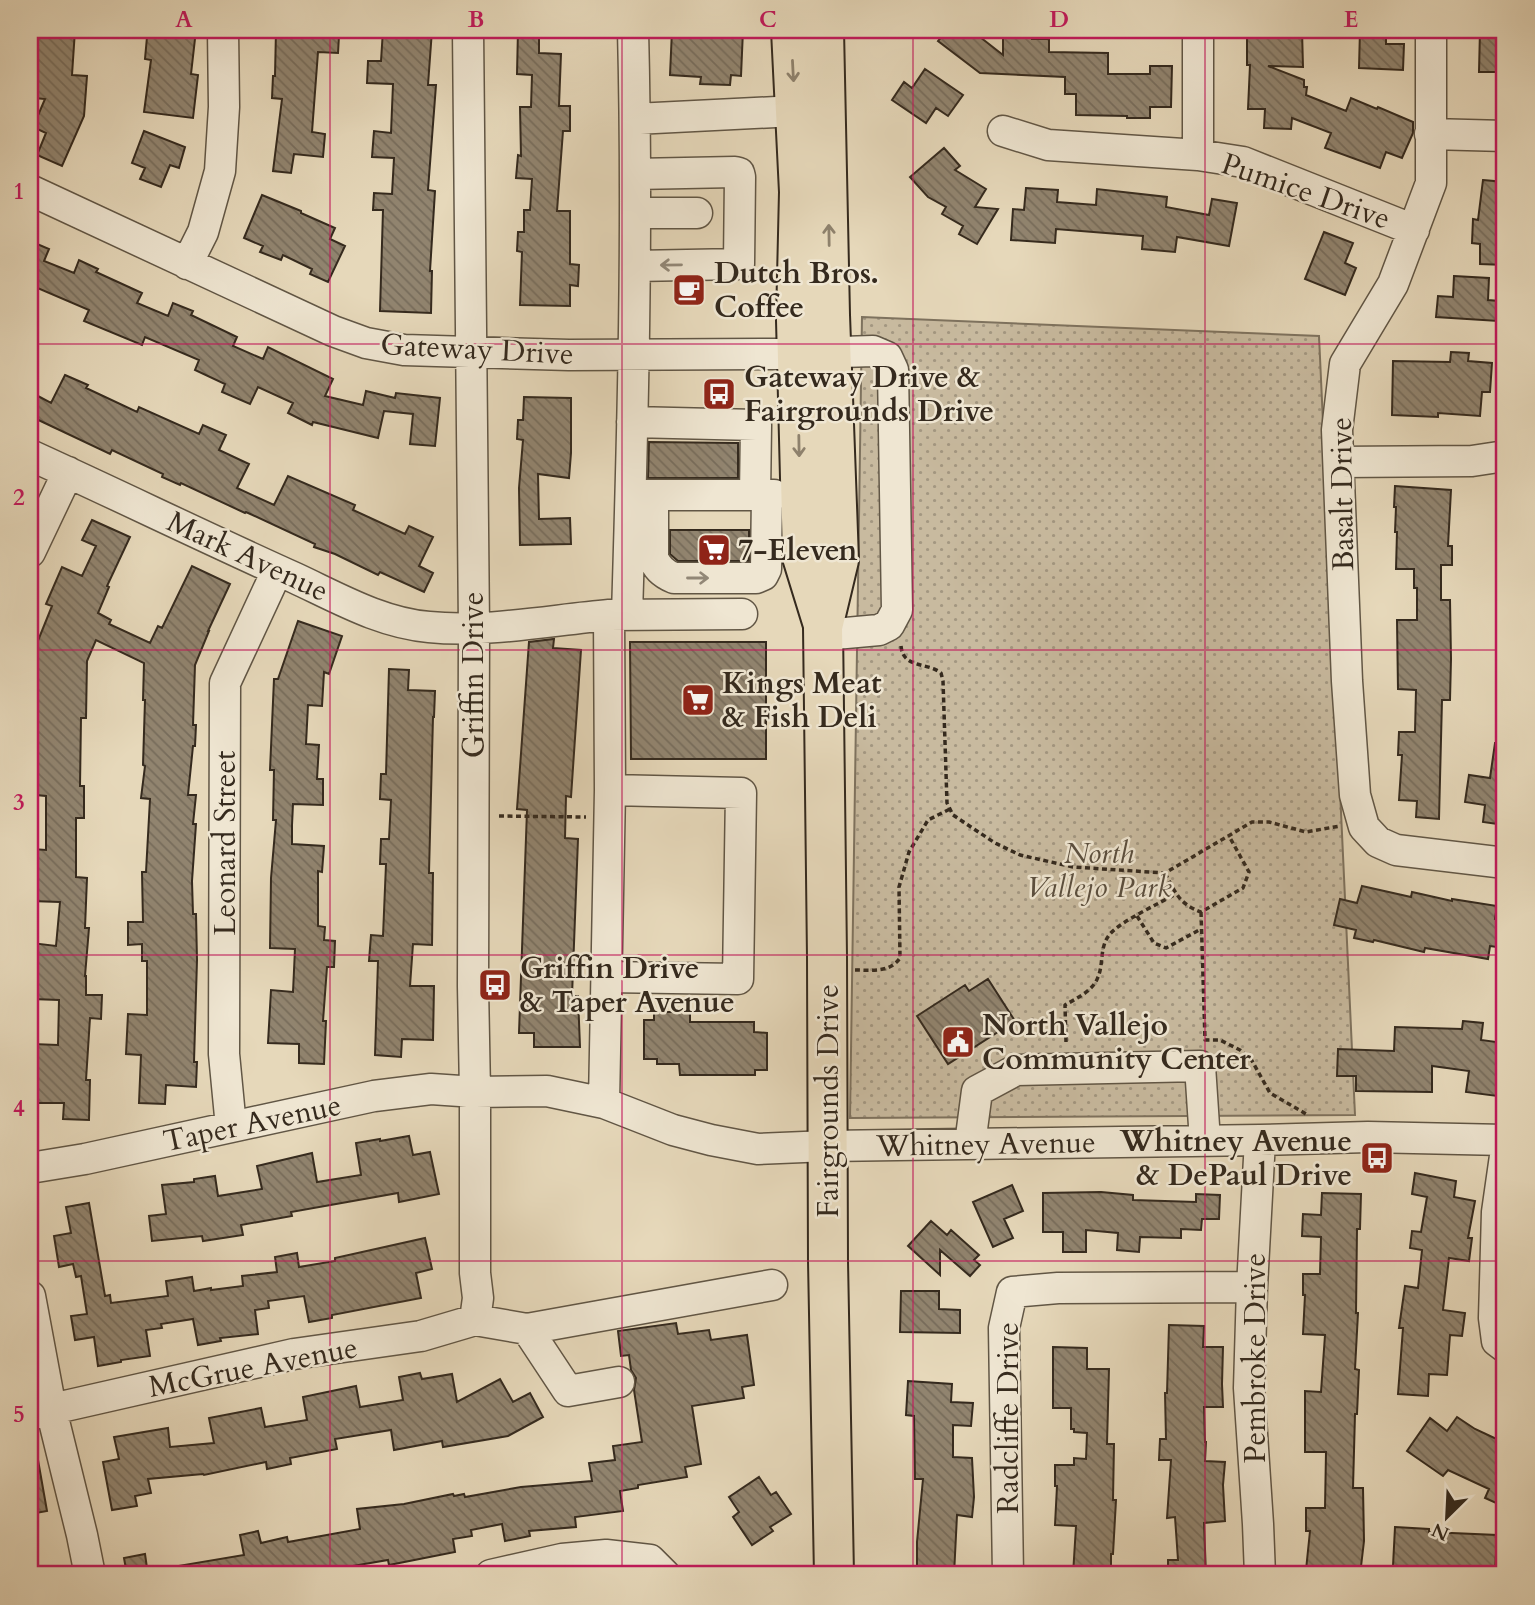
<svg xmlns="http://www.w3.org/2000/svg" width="1535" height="1605" viewBox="0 0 1535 1605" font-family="Cardo,serif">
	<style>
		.park { fill: url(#park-dots); stroke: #7e725e; stroke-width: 2 }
		.building { fill: url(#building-back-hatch); stroke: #352a1e; stroke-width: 2 }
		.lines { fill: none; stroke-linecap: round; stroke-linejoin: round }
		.minor-casing { stroke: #615645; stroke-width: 33 }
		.major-casing { stroke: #352a1e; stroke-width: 42 }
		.path { stroke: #352a1e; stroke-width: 3.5; stroke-dasharray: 5 3.5; stroke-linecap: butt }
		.minor { stroke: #efe6d2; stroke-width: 30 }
		.major { stroke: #e6d8ba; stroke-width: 38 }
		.oneway { stroke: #8e816c }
		.oneway2 { stroke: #928878 }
		.grid { fill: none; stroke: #c2185b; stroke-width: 2; stroke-opacity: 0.55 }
		.labels { text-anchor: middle; stroke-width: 5; stroke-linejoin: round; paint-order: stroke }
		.street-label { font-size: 30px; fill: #352a1e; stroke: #efe6d2 }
		.poi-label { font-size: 30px; font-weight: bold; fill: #352a1e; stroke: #efe6d2; text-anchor: start }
		.park-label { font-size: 30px; font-style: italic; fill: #5a4e3e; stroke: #efe6d2 }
		.neatline { fill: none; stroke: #c2185b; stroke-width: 2.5 }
		.grid-label { font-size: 23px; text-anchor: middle; font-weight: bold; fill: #c2185b }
	</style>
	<defs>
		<pattern id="park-dots" width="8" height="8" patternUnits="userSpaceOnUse" patternTransform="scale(1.75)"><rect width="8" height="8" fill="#c8ba9f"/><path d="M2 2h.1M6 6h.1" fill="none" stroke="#a39781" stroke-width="1.8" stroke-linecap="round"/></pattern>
		<pattern id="building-back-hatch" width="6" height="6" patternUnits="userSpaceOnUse" patternTransform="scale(1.75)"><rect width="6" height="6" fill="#91846f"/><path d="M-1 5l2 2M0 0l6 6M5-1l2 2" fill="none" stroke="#776c5b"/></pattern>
	</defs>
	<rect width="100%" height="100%" fill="#e6d8ba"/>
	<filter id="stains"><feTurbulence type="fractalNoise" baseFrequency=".00286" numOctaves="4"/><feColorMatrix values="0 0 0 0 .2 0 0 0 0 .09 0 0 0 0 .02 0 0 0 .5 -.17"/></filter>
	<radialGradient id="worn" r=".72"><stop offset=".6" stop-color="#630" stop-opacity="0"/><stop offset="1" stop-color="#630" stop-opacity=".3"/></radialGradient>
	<path class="park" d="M862,317l457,19 36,779 -505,3z"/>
	<path class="building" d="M36,30h39l-3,45 15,1 -3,40 -22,50 -25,-11 9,-22 -13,-6 12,-28 -10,-1 3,-52h-3z
		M158,30h38l-5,44 7,1 -5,43 -49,-6 7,-52 -6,-1 2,-22 10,1z
		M276,30h49v5l14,1 -1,17 -20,-1 -6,80 13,2 -2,23 -29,-3 -3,19 -18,-2 9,-72 -10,-1 1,-22h2z
		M383,30h49l-4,55h8l-8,105 7,1 -5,80h2l-1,42 -51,-2 3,-101h-10l1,-17 18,1 2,-36 -22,-1 2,-26 17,2 2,-49 -26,-1 1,-22h13z
		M518,30h21v23l22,1 -2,52h11v25h-7l-6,80h13v53l9,1 -1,21 -8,-1v21l-50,-1 2,-53 -5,-1 1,-19h6v-22h6l2,-31 -16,-1 2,-23 3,1 -1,-49h11l1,-32 -15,-1z
		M672,30h71l-2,46 -10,-1 -1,10 -30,-1 1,-7 -31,-2z
		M947,30h24l32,25v-25h29v9h17v13l59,1v21h42v-8h22l-1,41h-21v11h-23v-2l-51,-1v-21h-11v-17l-85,-4 -42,-32z
		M1247,30h55l1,37 -35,-1 36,14v7h3l-1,8 40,16 5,-13 26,11 1,-2 35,15v11l-11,25 -16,-6 -6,16 -55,-20 6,-15 -39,-15 -1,11 -27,-1 1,-19h-17l2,-44h-3z
		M1360,30h26v14h18l-1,26 -44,-2z
		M1480,30h25v42h-26z
		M925,69l38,26 -15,21 -12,-8 -10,15 -34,-23 12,-18 8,6z
		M144,131l41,16 -6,21 -9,-3 -9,22 -21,-8 5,-11 -13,-5z
		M944,148l16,18 -5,4 31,19 -11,18 23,2 -21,35 -18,-10 4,-8 -21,-12 4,-7 -18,-10 -18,-20z
		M1483,180l22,2v83l-25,-1v-20l-8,-1 1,-24 5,1z
		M1026,188l32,2 -1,12 39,3 1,-16 70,8 -1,10 43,8 3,-16 25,4 -8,43 -52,-9 -2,15 -33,-3 1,-13 -87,-7 -1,14 -44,-3 2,-31 11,1z
		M262,195l39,16v2l34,15 -5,11 15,7 -17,36 -18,-8 2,-5 -29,-14 -2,5 -21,-8 3,-6 -19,-8z
		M1324,232l29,11 -8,20 11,5 -11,27 -40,-16z
		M30,241l19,8 -5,12 30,12 5,-13 19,9 -2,3 46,21 -5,10 31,13 5,-13 20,8 -2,4 46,22 -4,9 30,13 5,-12 65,32 -8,17 38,9 3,-14 29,7 1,-5 44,5 -5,48 -25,-2 3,-30 -29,-3 -6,27 -65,-16 -1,3 -24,-12 5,-10 -35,-16 -8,17 -28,-12 3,-8 -30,-14 4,-10 -54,-23 -3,8 -58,-24 5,-11 -56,-24 -3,6z
		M1454,276l35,2 -1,22 11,1 -1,20 -62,-4 2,-21 15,1z
		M1451,352l18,1 -1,8 24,2 -2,29h-8l-2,24 -42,-3v4l-46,-2 1,-54 57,1z
		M65,375l23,10 -2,3 51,24 2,-5 60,27 4,-9 23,10 -7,15 30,14 -12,24 37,17 14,-29 67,29 -2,5 52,24 4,-8 24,11 -14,29 14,7 -9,19 -44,-20 -2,3 -43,-21 -21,-7 1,-3 -69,-32 -1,1 -64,-30 -1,2 -18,-8 1,-3 -51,-24 -2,4 -80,-38v-7l6,-14 15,8z
		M524,397l47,1v55l-2,25 -31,-4 1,45 31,-1 1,26 -51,1 -1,-57 4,-48 -6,-1 1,-19h5z
		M649,442l89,1v35h-90z
		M1395,486l56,4 -3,56h4v19h-11v35h9l1,59 -1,41h-8l-3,119 -23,-2 1,-16 -18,-1 3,-45h-4l1,-23h16l1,-42 -18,-1 -1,-69h20v-32h-3v-19h-18l1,-37h-2l1,-25h-2z
		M92,520l38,17 -23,49 2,1 -11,26 13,7 -2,4 41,19 8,-17 4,2 30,-62 38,18 -22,47h1l-14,34 -2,60h3l-1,21h-2l-5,49h8l-3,29h3l-4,57 1,33h3l1,46 -3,102h3l-1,25 -30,-2 -1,19 -26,-1 2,-48 -15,-1 2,-40 19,1v-54h-5v-17l-14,1v-23h15l-1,-50h4l4,-73 -9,-1 4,-32 -2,-1 2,-65h-2l1,-37 -48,-23 -9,21 -1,57h-5l-1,68h4v32h-8v59l11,1 -2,50h4l-4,48h1v19h16l-1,24 -11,-1 -4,62h4l-1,40 -26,-1 1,-16h-33l2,-59 25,1 1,-45 -27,-1 1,-33h-3l2,-23 24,3 4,-44 -29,-1 2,-52 13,1v-54l-10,-1v-29h-2l1,-118 17,-42 -6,-2 16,-37 20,9 14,-30 -14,-6z
		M670,530h79v31h-71l-8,-7z
		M298,621l44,15 -13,38 -5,-2 -2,34 -14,-1 -2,39 13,1 -2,34h6v26l-30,-1 -1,21v19l32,2 -2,26 -4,-1v55l7,1 -1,13 11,1 -1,26h-7l-4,54h3l-2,43 -25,-1v-19l-31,-1 3,-53 22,2 2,-43 -25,-1 1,-70 5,-58h-3l1,-50h-4l4,-91h4z
		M554,639l-1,9 28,2 -10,147 -5,-1 -1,42 13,1 -6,157h6l2,51h-46v-14h-15l8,-223 -10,-1 12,-167z
		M630,642h136v117h-135z
		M389,669l20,1 -1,20 27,1 -1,26h-1l-4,156h4l-1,72 -19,-1 -3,42h24l-1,54 -31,-1 -1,18 -26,-2 3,-94h-9l2,-26 12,1 3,-72h-6l1,-25h8l2,-39 -11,-1 1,-25h5z
		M1495,743l10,1v81l-22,-3 2,-17 -20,-3 4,-27 21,3z
		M1362,886l49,11 1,-5 40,9v-2l45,7 -2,13 10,2v27l-15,-2 -2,13 -63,-11 -1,4 -50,-12 -1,2 -19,-4 2,-8 -22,-5 6,-26 17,4z
		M988,979l27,42 -67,43 -31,-48 48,-31 4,6z
		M654,1012h36v10h64v10l13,1v37h-12v5h-75l-1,-11h-22v-5h-13v-39h10z
		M1463,1021l20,2 -2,17 23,3 -7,53 -31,-4 3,-21 -37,-5v26l-76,-1v-15h-19l1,-27 56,2 1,-24 67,2z
		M409,1136l4,19 17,-3 9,42 -40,8 -1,-9 -107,19 1,4 -51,9 2,10 -40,6 -1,-5 -50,5 -3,-25 17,-2 -4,-29 32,-3v-3l21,-3 3,20 44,-7 -5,-23 55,-13 5,29 44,-7 -5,-32 24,-4v2z
		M1415,1173l41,8 -2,16 21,4 -7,37h4l-3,23 -20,-3 -6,52 22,3 -3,23 -12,-1 -3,40 -18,-1 -1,22 -30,-2 5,-66h-4l6,-42 13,2 4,-38 -12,-2 2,-17 9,1 6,-35 -15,-3z
		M1012,1185l11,26 -19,8 9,19 -20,9 -20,-45z
		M1101,1192l32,3v5l63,2v-8l24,1 -1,24h-17l-1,11 -20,-1v9l-41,-1 -1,15 -22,-2 1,-17 -32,-3v22h-23v-20h-20v-39z
		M1322,1193l39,1 -1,35h-3l-1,84h2l-3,56 4,1 -2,44h-2l-2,74h10l1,53 -4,34h-35l1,-3 -20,-2 4,-39h-4v-23h19l1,-56h-21v-61l16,1 4,-57 -22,-1 2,-39h-2v-21h17l1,-37 -19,-1 1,-22 18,1z
		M89,1203l16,93 5,-1 1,8 57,-7 -2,-15 26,-4 2,14 17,-3v2l32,-4 -1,-10 35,-4 -2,-15 22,-4 2,14 36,-6v-3l90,-20 7,31 -16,4 5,25 -89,17v3l-23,4 -5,-26 -36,5 1,7 -14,2 3,24 -38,4 1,3 -23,4 -5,-26 -32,5 1,4 -16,2 4,26 -29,4v2l-23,4 -4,-29 -19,3 -4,-24 16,-2 -6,-38 -5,1 -3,-13 -14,3 -5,-31 17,-3 -5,-26z
		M931,1221l16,14 4,-5 28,25 -5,5 6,5 -10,11 -30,-26v25l-32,-29z
		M901,1291h38v18l21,1v23l-60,-1z
		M676,1323l2,11 31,-4 2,10 36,-5 7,50 -12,2 2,11 -52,8 9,58 -16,3 2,10 -49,8v3l-18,3 3,20 -48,6 1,10 -47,4 1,5 -25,5 -3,-17 -31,6 1,6 -19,3 2,13 -66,13 -1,-5 -47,8 2,7h-165v-9l66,-11 -4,-20 18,-4 3,12 26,-6 1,5 72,-13 -3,-20 47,-5 49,-10 1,2 10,-2 1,3 56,-10 71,-6 -3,-18 26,-3 -2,-14 29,-4 -8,-52 2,-12 -5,-8 -2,-15 -8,1 -3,-25z
		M1169,1325l35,1 -1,21h20l-1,37 1,23h-19l1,35h1l-1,19 20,1 -2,23 2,36 -21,2 2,52h-38v-15h10l-3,-43 -8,1 4,-58h-12l1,-21h6l-1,-46h2z
		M1053,1347l34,1v21h22l-2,75h7l-1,56h3l-3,54h-2v21h-38l3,-49 -21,-1 2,-39h-2v-21h19v-7l12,1 1,-26 -13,-1v-3h-3v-21h-18z
		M420,1373l2,6 30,-5 5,28 43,-23 13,23 17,-9 13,24 -35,19 -65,11 -1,-6 -48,9 -3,-20 -56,9 2,10 -47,9 1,6 -24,5 -1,-7 -62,13 -1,-1 -55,5 3,14 -16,3 2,10 -25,4 -9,-48 16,-3 -5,-22 54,-9 2,19 44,-4 -5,-25 52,-10 4,19 42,-7 -4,-23 53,-11 4,21 43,-7 -4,-23z
		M908,1381l44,3 -1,18 22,1 -2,23 -18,-1v32l19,1 2,39 -2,20 -15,-2 -3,60h-37v-33l6,-63h-8l-1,-63 -8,-1z
		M1457,1417l18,12 30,14v64l-20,-9 4,-9 -41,-19 -5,6 -36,-25 23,-33 17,13z
		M38,1460l9,51 -17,3v-53z
		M759,1477l12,18 5,-3 15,22 -21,13 3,4 -21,14 -19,-28 6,-5 -10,-15z
		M1395,1527l34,2v3l68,3 -2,37 -21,-1v4h-61v-8l-20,-1z
		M145,1554l3,21h-21l-3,-17z"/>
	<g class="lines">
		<defs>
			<path id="minor" d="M468,30l6,598 -1,358 2,106v181l3,25 -3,22
				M1431,30v153l-38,101 -48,80 -8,66 10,251 8,114 9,32 14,15 18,8 109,13
				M635,119l160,-8
				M1003,131l45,14 150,10 45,7 171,68
				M1430,134l75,2
				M1198,155v-125
				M30,190l303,141 33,12 38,7 165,5 211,-1 93,-3 14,6 6,13 4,240 -8,15 -10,5 -55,5
				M635,213h62
				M187,264l16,-32 17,-61 4,-64 -1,-77
				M635,266l104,-2 1,-87 -1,-4 -4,-1 -100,2
				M632,422l124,3 -1,70
				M30,455c88,40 176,83 265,123 43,20 86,45 134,49 57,6 122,-7 180,-12l1,175
				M1339,462l133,-1 33,-5
				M635,495h139
				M653,495v62c3,10 11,17 21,21h82l7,-3 3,-6 1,-74
				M30,552l38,-80
				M609,615l133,-1
				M627,615c6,-195 11,-390 6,-585
				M604,1103l6,-313 131,3 -3,186 -131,-2
				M231,1127l-7,-73 1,-371 52,-112
				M970,1144l7,-53 39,-21 184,-4 5,75
				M1505,1156l-8,56 -3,106 3,23 8,6
				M30,1168l55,-9 289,-63 57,-7 44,3 72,-1 57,12 69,27 38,10 47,9 70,-3 432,-6 108,-3 137,3
				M30,1296l21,113 31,126 8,40
				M527,1329l41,62 51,-9
				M30,1414l264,-60 127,-18 54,-16 52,9 245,-44
				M491,1575l71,-16 44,-4 44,5 15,15
				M1008,1575l-4,-247 8,-36 46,-4 194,-1
				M1260,1575l-2,-51 -9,-136 3,-101 8,-147"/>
			<path id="major" d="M791,30l8,162 -3,128 6,237 21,68
				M824,30l6,285 9,245 -16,67 4,330 1,304 6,314"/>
		</defs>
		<use href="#minor" class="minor-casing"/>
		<use href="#major" class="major-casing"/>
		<path class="path" d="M901,646c2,23 27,16 40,27l2,8 4,122 6,12 42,28 25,12 53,12 92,6 87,-51h17l37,10 34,-6
			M499,816l87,1
			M1165,873c10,19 14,31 36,39l42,-24 6,-16 -20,-36
			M1201,912l4,128h15l20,10 11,9 19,34 36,21
			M1137,916l17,27 12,5 35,-19
			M855,970c16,0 35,3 45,-12l-1,-71 10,-35 19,-32 22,-11
			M1066,1042l-1,-37c12,-7 28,-14 33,-28 6,-14 1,-30 12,-43 11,-13 50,-31 66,-40"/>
		<use href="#minor" class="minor"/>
		<use href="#major" class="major"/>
	</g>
	<defs><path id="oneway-shaft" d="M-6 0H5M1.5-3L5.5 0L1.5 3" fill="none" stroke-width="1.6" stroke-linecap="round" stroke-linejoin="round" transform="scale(1.75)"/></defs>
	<g class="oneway">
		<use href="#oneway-shaft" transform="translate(793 71) rotate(87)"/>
		<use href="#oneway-shaft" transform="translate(829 235) rotate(-91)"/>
		<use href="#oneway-shaft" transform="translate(799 446) rotate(89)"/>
	</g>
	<g class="oneway2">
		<use href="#oneway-shaft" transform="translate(671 265) rotate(179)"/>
		<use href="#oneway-shaft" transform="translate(698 578)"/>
	</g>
	<path class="grid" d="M330,30v1545M622,30v1545M913,30v1545M1205,30v1545M30,344h1475M30,650h1475M30,955h1475M30,1261h1475"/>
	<defs>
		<symbol id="cafe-square" viewBox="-11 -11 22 22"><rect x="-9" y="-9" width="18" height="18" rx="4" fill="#8f2418" stroke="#efe6d2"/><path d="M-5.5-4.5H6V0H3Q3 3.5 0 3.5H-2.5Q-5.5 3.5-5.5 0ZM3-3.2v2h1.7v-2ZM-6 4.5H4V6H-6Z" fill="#fff"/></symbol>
		<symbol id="bus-square" viewBox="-11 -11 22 22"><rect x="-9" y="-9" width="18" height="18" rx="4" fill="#8f2418" stroke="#efe6d2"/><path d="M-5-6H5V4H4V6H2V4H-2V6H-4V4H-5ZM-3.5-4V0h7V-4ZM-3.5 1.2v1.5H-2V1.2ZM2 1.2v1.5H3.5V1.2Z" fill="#fff"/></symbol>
		<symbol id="supermarket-square" viewBox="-11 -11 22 22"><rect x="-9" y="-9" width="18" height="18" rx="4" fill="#8f2418" stroke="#efe6d2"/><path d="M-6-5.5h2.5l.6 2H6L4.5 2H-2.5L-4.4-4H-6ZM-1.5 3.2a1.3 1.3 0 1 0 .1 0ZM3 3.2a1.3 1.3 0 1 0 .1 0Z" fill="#fff"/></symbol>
		<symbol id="civic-square" viewBox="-11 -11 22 22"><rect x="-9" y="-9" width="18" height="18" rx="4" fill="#8f2418" stroke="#efe6d2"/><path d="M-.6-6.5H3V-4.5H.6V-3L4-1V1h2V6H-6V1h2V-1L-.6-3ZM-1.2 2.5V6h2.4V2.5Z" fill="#fff"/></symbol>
	</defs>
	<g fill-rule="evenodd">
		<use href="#cafe-square" x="670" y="271" width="38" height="38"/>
		<use href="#bus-square" x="700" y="375" width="38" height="38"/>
		<use href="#supermarket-square" x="695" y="531" width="38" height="38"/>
		<use href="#supermarket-square" x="679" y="681" width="38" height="38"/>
		<use href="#bus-square" x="476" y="966" width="38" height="38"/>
		<use href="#civic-square" x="939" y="1023" width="38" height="38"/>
		<use href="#bus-square" x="1358" y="1139" width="38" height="38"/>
	</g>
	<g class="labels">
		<g class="street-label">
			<text transform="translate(1306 191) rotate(19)" y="10">Pumice Drive</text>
			<text transform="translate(477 349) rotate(3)" y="10">Gateway Drive</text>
			<text transform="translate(1342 494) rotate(-91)" y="10">Basalt Drive</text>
			<text transform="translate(248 556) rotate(25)" y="10">Mark Avenue</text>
			<text transform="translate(473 675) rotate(-90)" y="10">Griffin Drive</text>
			<text transform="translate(225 843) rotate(-90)" y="10">Leonard Street</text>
			<text transform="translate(828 1101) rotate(-90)" y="10">Fairgrounds Drive</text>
			<text transform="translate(252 1123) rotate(-12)" y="10">Taper Avenue</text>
			<text transform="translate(986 1144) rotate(-1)" y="10">Whitney Avenue</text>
			<text transform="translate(1255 1358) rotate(-90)" y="10">Pembroke Drive</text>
			<text transform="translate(253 1367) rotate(-11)" y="10">McGrue Avenue</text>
			<text transform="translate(1008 1418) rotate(-90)" y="10">Radcliffe Drive</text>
		</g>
		<g class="poi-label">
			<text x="714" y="283">Dutch Bros.<tspan x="714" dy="34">Coffee</tspan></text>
			<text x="744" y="387">Gateway Drive &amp;<tspan x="744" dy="34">Fairgrounds Drive</tspan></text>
			<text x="738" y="560">7-Eleven</text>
			<text x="722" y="693">Kings Meat<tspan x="722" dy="34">&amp; Fish Deli</tspan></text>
			<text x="520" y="978">Griffin Drive<tspan x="520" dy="34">&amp; Taper Avenue</tspan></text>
			<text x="982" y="1035">North Vallejo<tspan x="982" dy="34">Community Center</tspan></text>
			<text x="1352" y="1151" text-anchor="end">Whitney Avenue<tspan x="1352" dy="34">&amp; DePaul Drive</tspan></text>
		</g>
		<g class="park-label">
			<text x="1099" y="863">North<tspan x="1099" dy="34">Vallejo Park</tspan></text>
		</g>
	</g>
	<rect width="1535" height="1605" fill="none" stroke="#e6d8ba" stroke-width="77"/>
	<g transform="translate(1447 1517) rotate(204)" stroke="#efe6d2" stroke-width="5" paint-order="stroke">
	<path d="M0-5L12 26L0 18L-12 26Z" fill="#352a1e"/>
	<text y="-10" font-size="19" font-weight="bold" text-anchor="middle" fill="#352a1e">N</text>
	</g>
	<rect x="38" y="38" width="1458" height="1528" class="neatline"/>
	<g class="grid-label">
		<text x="184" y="27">A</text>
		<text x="476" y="27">B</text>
		<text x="768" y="27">C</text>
		<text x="1059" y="27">D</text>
		<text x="1351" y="27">E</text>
		<text x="19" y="199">1</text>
		<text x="19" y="505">2</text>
		<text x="19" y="810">3</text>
		<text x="19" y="1116">4</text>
		<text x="19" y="1422">5</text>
	</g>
	<rect width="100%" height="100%" filter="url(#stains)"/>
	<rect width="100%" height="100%" fill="url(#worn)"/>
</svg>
